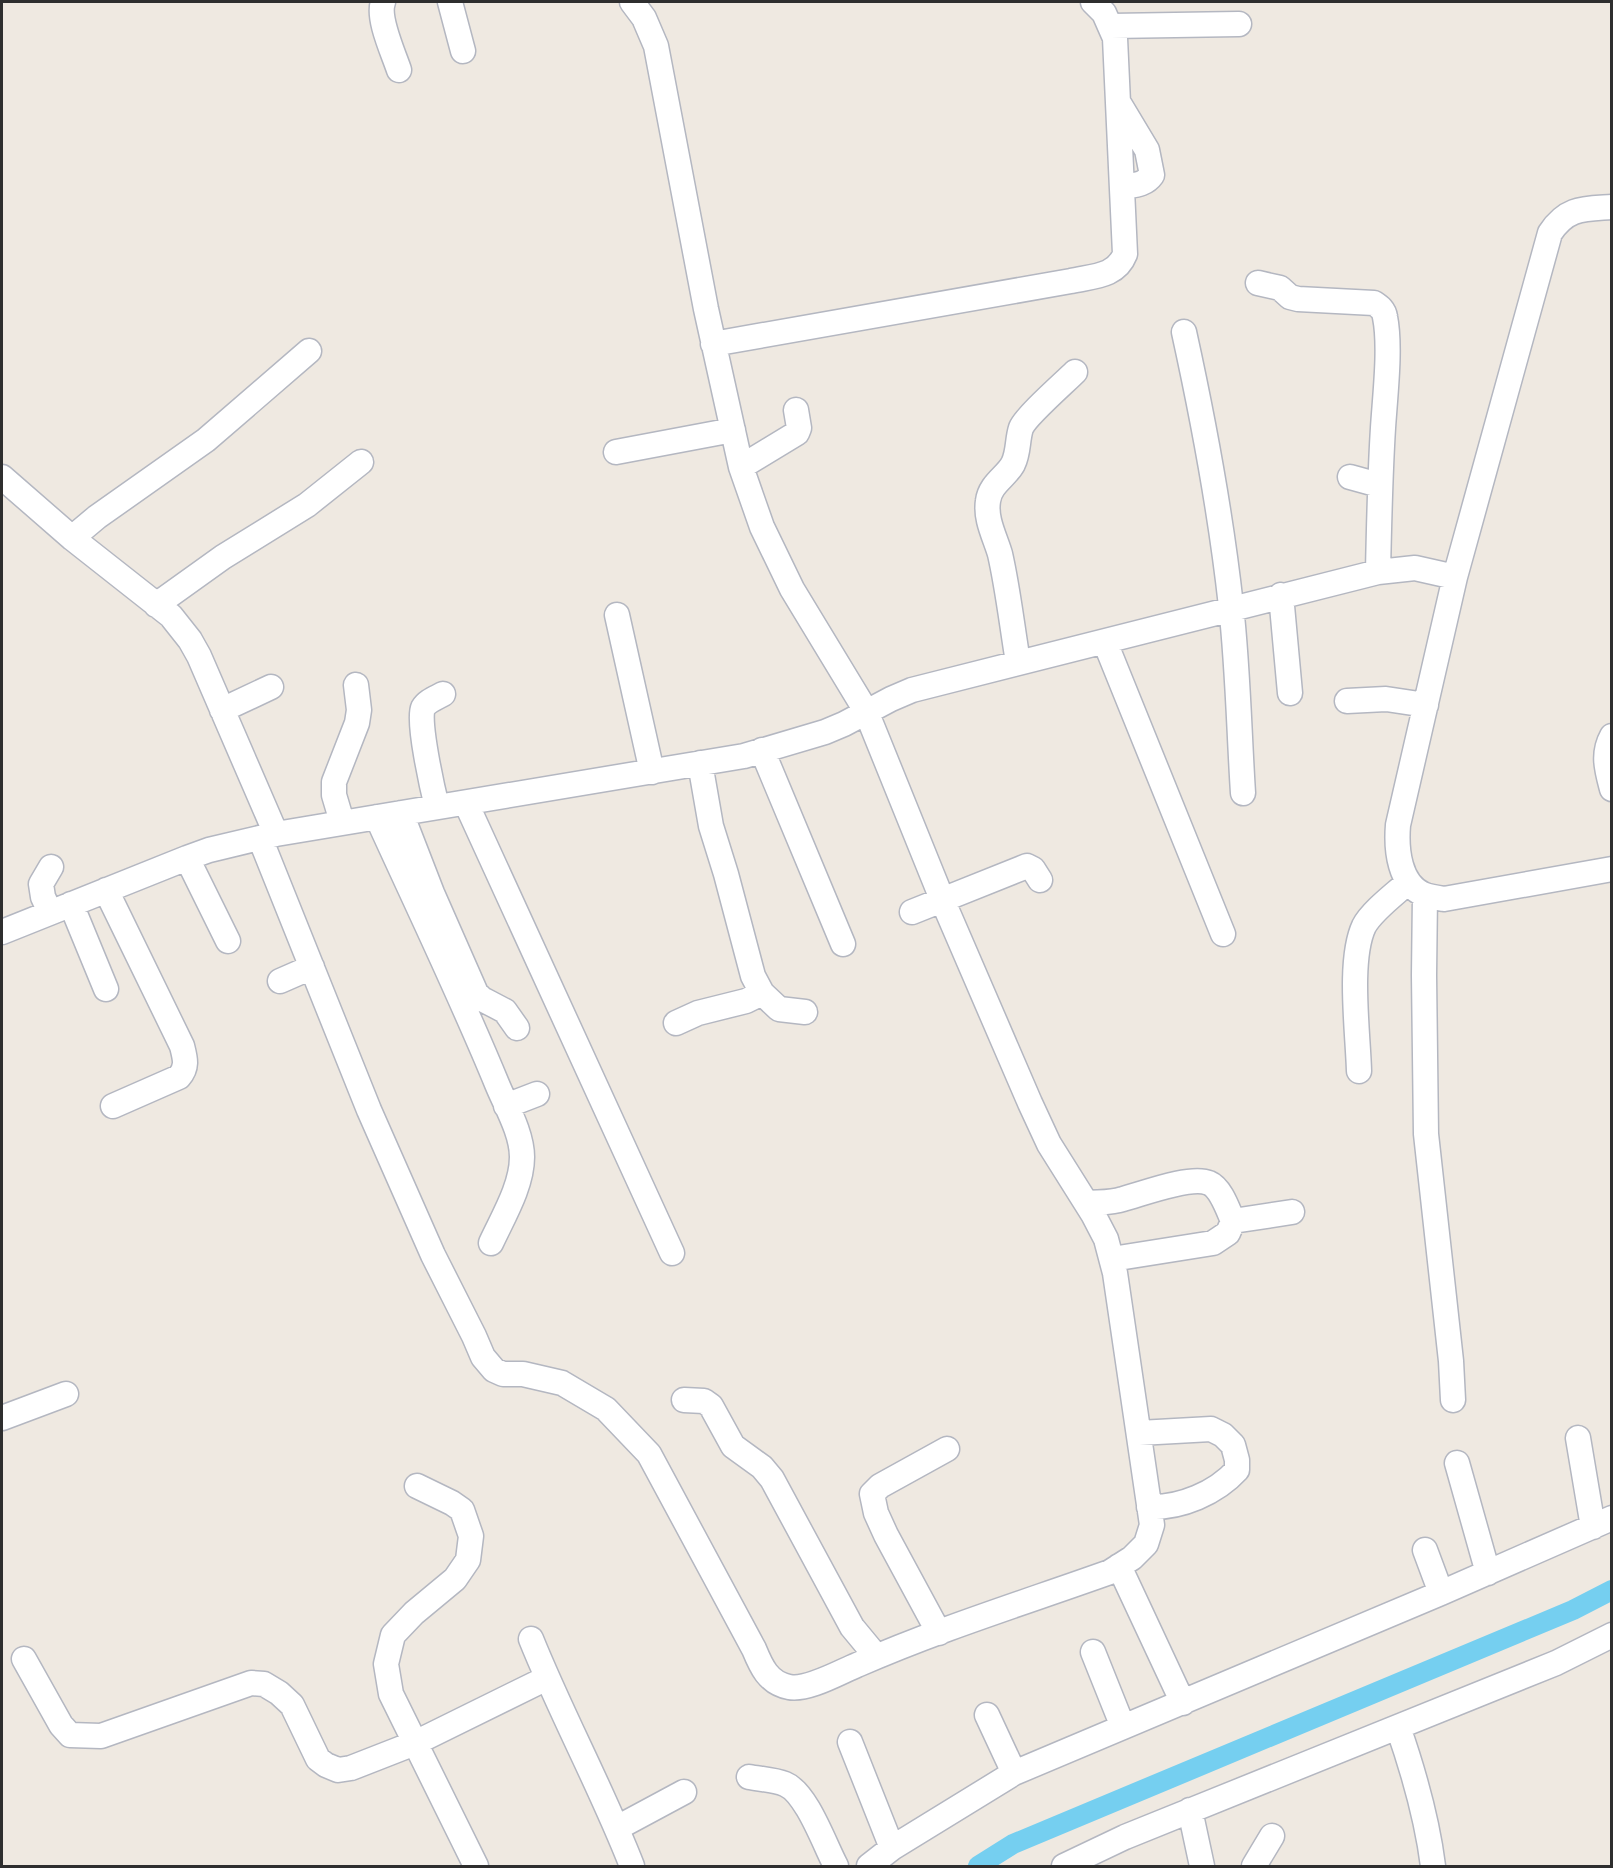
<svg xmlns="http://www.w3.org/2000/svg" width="1613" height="1868" viewBox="0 0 1613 1868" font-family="'PT Sans',sans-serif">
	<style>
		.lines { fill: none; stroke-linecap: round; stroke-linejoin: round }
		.canal { stroke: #75cff0; stroke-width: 20 }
		.minor-casing { stroke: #b4b7c1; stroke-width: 27 }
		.minor { stroke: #fff; stroke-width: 24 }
	</style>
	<rect width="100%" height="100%" fill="#efe9e1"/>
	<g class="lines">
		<path class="canal" d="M978,1866l35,-22 560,-234 39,-20"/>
		<defs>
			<path id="minor" d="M383,2c-6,16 10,50 16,68
				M450,2l13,49
				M1111,26l128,-2
				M1120,105l27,45 5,25c-7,10 -18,10 -29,12
				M1612,207c-28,2 -45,0 -62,26l-95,344 -57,248c-2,24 1,60 27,70 6,2 13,3 19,4l168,-30
				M1258,283l22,5 10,9 8,2 76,4c6,4 10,7 11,14 6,30 0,79 -2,111 -3,48 -4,96 -5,144
				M1184,332c20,91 37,183 47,274 7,62 8,125 12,187
				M713,344l358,-63c22,-5 45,-4 54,-27l-10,-216 -11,-25 -11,-11
				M616,452l117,-22
				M741,467l56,-34 2,-5 -3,-18
				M2,477l70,61 99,78 19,24 9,16 77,178
				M1350,477l29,8
				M72,538l25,-21 109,-77 103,-89
				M1281,595l9,98
				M156,605l67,-48 84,-52 54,-43
				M617,615l35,157
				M1105,642l118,292
				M1018,662c-6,-36 -10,-73 -18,-108 -5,-17 -15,-35 -12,-53 2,-17 18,-24 25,-37 6,-12 4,-24 8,-36 5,-12 43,-45 54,-56
				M1347,701l39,-2 40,6
				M222,710l49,-23
				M1612,736c-10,18 -5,34 0,53
				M762,750l81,194
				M700,763l11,63 15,48 27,102 9,17 17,16 26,3
				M466,803l206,450
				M437,807c-4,-16 -20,-87 -14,-99 4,-7 13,-10 20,-14
				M401,813l31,80 44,100 6,6 23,12 12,17
				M377,817c40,88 83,177 120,267 9,22 25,49 25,73 0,29 -19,60 -31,86
				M342,822l-8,-27v-13l23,-59 2,-13 -3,-25
				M260,838l109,272 64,145 41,81 9,21 11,13 9,4h20l39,9 44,26 43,45 105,195c7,17 14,34 35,38 18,4 51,-15 68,-22 82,-36 169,-63 253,-93l22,-14 14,-14 6,-19 -37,-252 -9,-34 -13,-25 -44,-70 -19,-41 -88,-204 -76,-188 -74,-122 -30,-62 -21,-60 -35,-158 -50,-263 -12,-28 -12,-16
				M187,858l41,83
				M106,890l76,156c3,12 6,21 -3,31l-66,29
				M1425,895l-1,80 2,159 25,227 2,39
				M71,904l35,85
				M50,912l-7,-15 -2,-13 10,-17
				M912,912l115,-46 6,3 7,11
				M2,932l185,-74 22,-8 67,-16 468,-78 81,-24 19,-8 47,-25 21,-9 466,-118 37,-4 40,9
				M280,981l32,-14
				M676,1023l22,-10 48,-12 16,-8
				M1359,1071c-1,-38 -11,-111 5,-145 8,-15 31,-32 43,-43
				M506,1106l31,-12
				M1087,1203c12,-1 25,0 36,-4 19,-5 68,-24 86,-16 12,5 19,27 24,38l59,-9
				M1112,1259l101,-16 15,-10 5,-12
				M684,1400l20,1 7,5 22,40 29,21 10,12 80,148 24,29
				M2,1418l64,-24
				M1139,1433l72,-4 12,6 10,10 4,15v10c-21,23 -56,38 -88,37
				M1578,1438l15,89
				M1457,1463l31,110
				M417,1486l35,17 10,7 9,26 -3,24 -13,19 -41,34 -21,22 -7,29 5,30 85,172
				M1425,1550l16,43
				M1119,1566l64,137
				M939,1633l-53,-98 -10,-22 -4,-19 8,-8 67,-37
				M531,1639c31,77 71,150 101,227
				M1093,1652l30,75
				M24,1659l37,66 9,10 31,1 150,-53 13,1 15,9 13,12 26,54 8,6 12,5 13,-2 64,-25 132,-65
				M987,1715l27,58
				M1398,1727c16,46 29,91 35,139
				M850,1742l42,106
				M749,1777c11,2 26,3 36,7 22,9 40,62 51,82
				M1190,1810l12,56
				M617,1828l67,-36
				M869,1866l23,-18 122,-75 427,-180 171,-75
				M1064,1866l61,-29 431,-174 56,-28
				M1254,1866l18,-30"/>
		</defs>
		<use href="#minor" class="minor-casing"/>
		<use href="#minor" class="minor"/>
	</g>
	<rect width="1613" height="1868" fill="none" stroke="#2e2e2e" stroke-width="6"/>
</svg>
